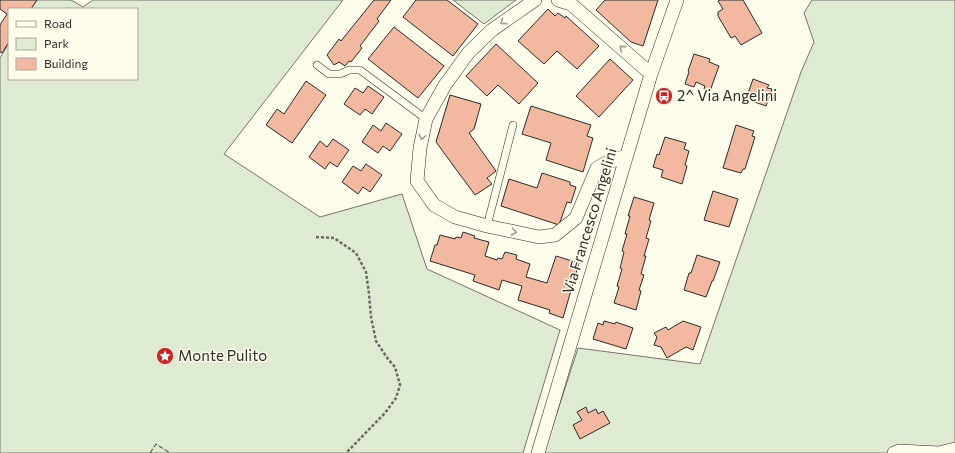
<svg xmlns="http://www.w3.org/2000/svg" width="955" height="453" viewBox="0 0 955 453" font-family="Commissioner,sans-serif">
	<style>
		.green { fill: #deebd1; stroke: #74746e }
		.building { fill: #f2b8a0; stroke: #2b2b2b }
		.lines { fill: none; stroke-linecap: round; stroke-linejoin: round }
		.service-casing { stroke: #2b2b2b; stroke-width: 8 }
		.minor-casing { stroke: #2b2b2b; stroke-width: 14 }
		.path { stroke: #6a6964; stroke-width: 2.5; stroke-dasharray: 3 2; stroke-linecap: butt }
		.service { stroke: #fdfbea; stroke-width: 7 }
		.minor { stroke: #fdfbea; stroke-width: 13 }
		.fence { stroke: #2b2b2b; stroke-width: 1; stroke-dasharray: 5 2; stroke-linecap: butt }
		.oneway { stroke: #9e9d94 }
		.labels { text-anchor: middle; stroke-width: 3; stroke-linejoin: round; paint-order: stroke }
		.poi-label { font-size: 15px; fill: #2b2b2b; stroke: #fdfbea; text-anchor: start }
		.street-label { font-size: 15px; fill: #2b2b2b; stroke: #fdfbea }
	</style>
	<rect width="100%" height="100%" fill="#fdfbea"/>
	<path class="green" d="M36,0h35l12,7 10,-7h250l-119,154 96,63 82,-23 25,75 133,61 -37,123h-523v-395l9,-15v36h128v-70h-107z
		M453,0h63l-32,24z
		M812,0h143v453h-411l34,-105 122,16 101,-292 13,-30 -10,-29z"/>
	<path class="building" d="M0,0h37l-6,9h-22v33l-7,11 -2,-1v-27l7,-11 -7,-5z
		M374,0h17l-14,19 2,2 -19,25 2,2 -11,14 -2,-1 -4,5 -6,-4 -5,3 -7,-10 12,-16 2,2z
		M416,0h31l31,24 -25,32 -50,-39z
		M605,0h53l-15,46 -12,-4 -35,-32z
		M720,0h23l19,33 -21,12 -6,-9 -4,2 -13,-22v-4l5,-3 -5,-8z
		M548,9l7,7 3,-3 7,5 1,-2 33,30 -22,23 -20,-18 -13,13 -26,-23z
		M394,27l50,39 -26,32 -50,-39z
		M496,44l42,39 -19,21 -21,-19 -11,11 -21,-20z
		M694,54l16,5 -1,3 10,4 -9,25 -6,-2 1,-3 -9,-4 -2,5 -9,-3 4,-12 -1,-1z
		M610,59l23,21 -34,37 -23,-21z
		M753,79l16,6 -2,3 5,1 -6,17 -20,-7z
		M306,81l20,14 -34,48 -26,-18 11,-16 7,5z
		M368,86l16,11 -12,17 -7,-5 -5,6 -16,-11 11,-16 8,5z
		M450,95l31,9 -7,25 -5,4 27,38 -9,7 5,6 -17,11 -39,-53z
		M531,106l60,19 -4,11 6,2 -10,34 -37,-12 5,-17 -29,-9z
		M386,123l16,11 -12,17 -7,-5 -5,7 -16,-11 11,-17 8,6z
		M736,125l18,6 -2,5 3,1 -10,32h-2l-2,4 -18,-5z
		M665,137l21,6 -2,6 5,2 -4,14 2,1 -5,18 -21,-7 2,-7 -10,-3 4,-13 2,1z
		M333,139l16,11 -12,17 -7,-5 -5,7 -16,-12 11,-16 7,6z
		M366,164l16,11 -12,17 -7,-5 -5,7 -16,-12 11,-16 8,5z
		M542,173l28,9v3l6,2 -5,16 -4,-1 -8,23 -58,-19 8,-27 28,9z
		M713,191l25,8 -9,28 -25,-7z
		M634,197l20,6 -5,17 2,1 -5,17 3,1 -5,17h2l-5,18 3,1 -5,15 2,1 -5,19 -22,-7 5,-16 -2,-1 5,-17 -2,-1 4,-16 -2,-1 5,-17h-2l5,-18h-2z
		M463,232l12,4 -1,2 15,4 -4,14 12,4 1,-2 4,1 3,-7 12,3 -1,4 14,5 -4,13 21,6 9,-27 23,7 -16,55 -14,-5 1,-3 -32,-10 4,-14 -20,-6 -3,10 -26,-9 2,-6 -45,-14 5,-16h2l3,-10 15,4 1,-2 5,1z
		M697,255l23,7 -7,19h-1l-6,16 -22,-7 5,-17h2z
		M604,321l11,3 1,-2 17,6 -7,21 -33,-10 5,-16 5,2z
		M683,321l18,6 -8,23 -7,-3 -19,11 -6,-11 -7,-2 3,-8 -3,-4 12,-6 2,3z
		M586,407l2,6 8,-4 2,5 5,-3 7,12 -30,16 -7,-14 9,-5 -5,-8z"/>
	<g class="lines">
		<defs>
			<path id="service" d="M317,65l12,9h11l9,-4h11l66,49
				M487,226l26,-101"/>
			<path id="minor" d="M535,0l-43,30 -23,22 -24,33 -19,34 -6,29 -3,33 17,24 21,12 32,9 52,11 16,-2 21,-17 21,-50 9,-5 20,-7
				M558,0l13,4 80,70
				M538,453l113,-379 26,-74
				M894,453l5,-2 40,2 16,-4"/>
		</defs>
		<use href="#service" class="service-casing"/>
		<use href="#minor" class="minor-casing"/>
		<path class="path" d="M316,237l18,1 22,15 10,19 3,22 2,23 5,24 12,18 7,8 5,18 -4,13 -11,15 -39,40"/>
		<use href="#service" class="service"/>
		<use href="#minor" class="minor"/>
		<path class="fence" d="M150,453l6,-9 14,9"/>
	</g>
	<defs><path id="oneway-chevron" d="M-2-3.5L2.5 0L-2 3.5" fill="none" stroke-width="1.6" stroke-linecap="round" stroke-linejoin="round"/></defs>
	<g class="oneway">
		<use href="#oneway-chevron" transform="translate(503 22) rotate(144)"/>
		<use href="#oneway-chevron" transform="translate(622 48) rotate(-139)"/>
		<use href="#oneway-chevron" transform="translate(422 137) rotate(103)"/>
		<use href="#oneway-chevron" transform="translate(514 232) rotate(11)"/>
	</g>
	<defs>
		<symbol id="bus-disc" viewBox="-11 -11 22 22"><circle r="9.5" fill="#c62828" stroke="#fdfbea"/><path d="M-5-6H5V4H4V6H2V4H-2V6H-4V4H-5ZM-3.5-4V0h7V-4ZM-3.5 1.2v1.5H-2V1.2ZM2 1.2v1.5H3.5V1.2Z" fill="#fff"/></symbol>
		<symbol id="sight-disc" viewBox="-11 -11 22 22"><circle r="9.5" fill="#c62828" stroke="#fdfbea"/><path d="M0-6L1.8-2.2L6-1.7L2.9 1.2L3.7 5.4L0 3.3L-3.7 5.4L-2.9 1.2L-6-1.7L-1.8-2.2Z" fill="#fff"/></symbol>
	</defs>
	<g fill-rule="evenodd">
		<use href="#bus-disc" x="654" y="86" width="20" height="20"/>
		<use href="#sight-disc" x="155" y="346" width="20" height="20"/>
	</g>
	<g class="labels">
		<g class="poi-label">
			<text x="677" y="101">2^ Via Angelini</text>
			<text x="178" y="361">Monte Pulito</text>
		</g>
		<g class="street-label">
			<text transform="translate(590 221) rotate(-73)" y="5">Via Francesco Angelini</text>
		</g>
	</g>
	<rect x="8" y="8" width="130" height="72" fill="#fdfbea" stroke="#a9a89e"/>
	<rect x="16" y="21" width="20" height="6" fill="#fdfbea" stroke="#a9a89e"/>
	<text x="44" y="28" font-size="12" fill="#2b2b2b">Road</text>
	<rect x="16" y="38" width="20" height="12" fill="#deebd1" stroke="#a9a89e"/>
	<text x="44" y="48" font-size="12" fill="#2b2b2b">Park</text>
	<rect x="16" y="58" width="20" height="12" fill="#f2b8a0" stroke="#a9a89e"/>
	<text x="44" y="68" font-size="12" fill="#2b2b2b">Building</text>
</svg>
